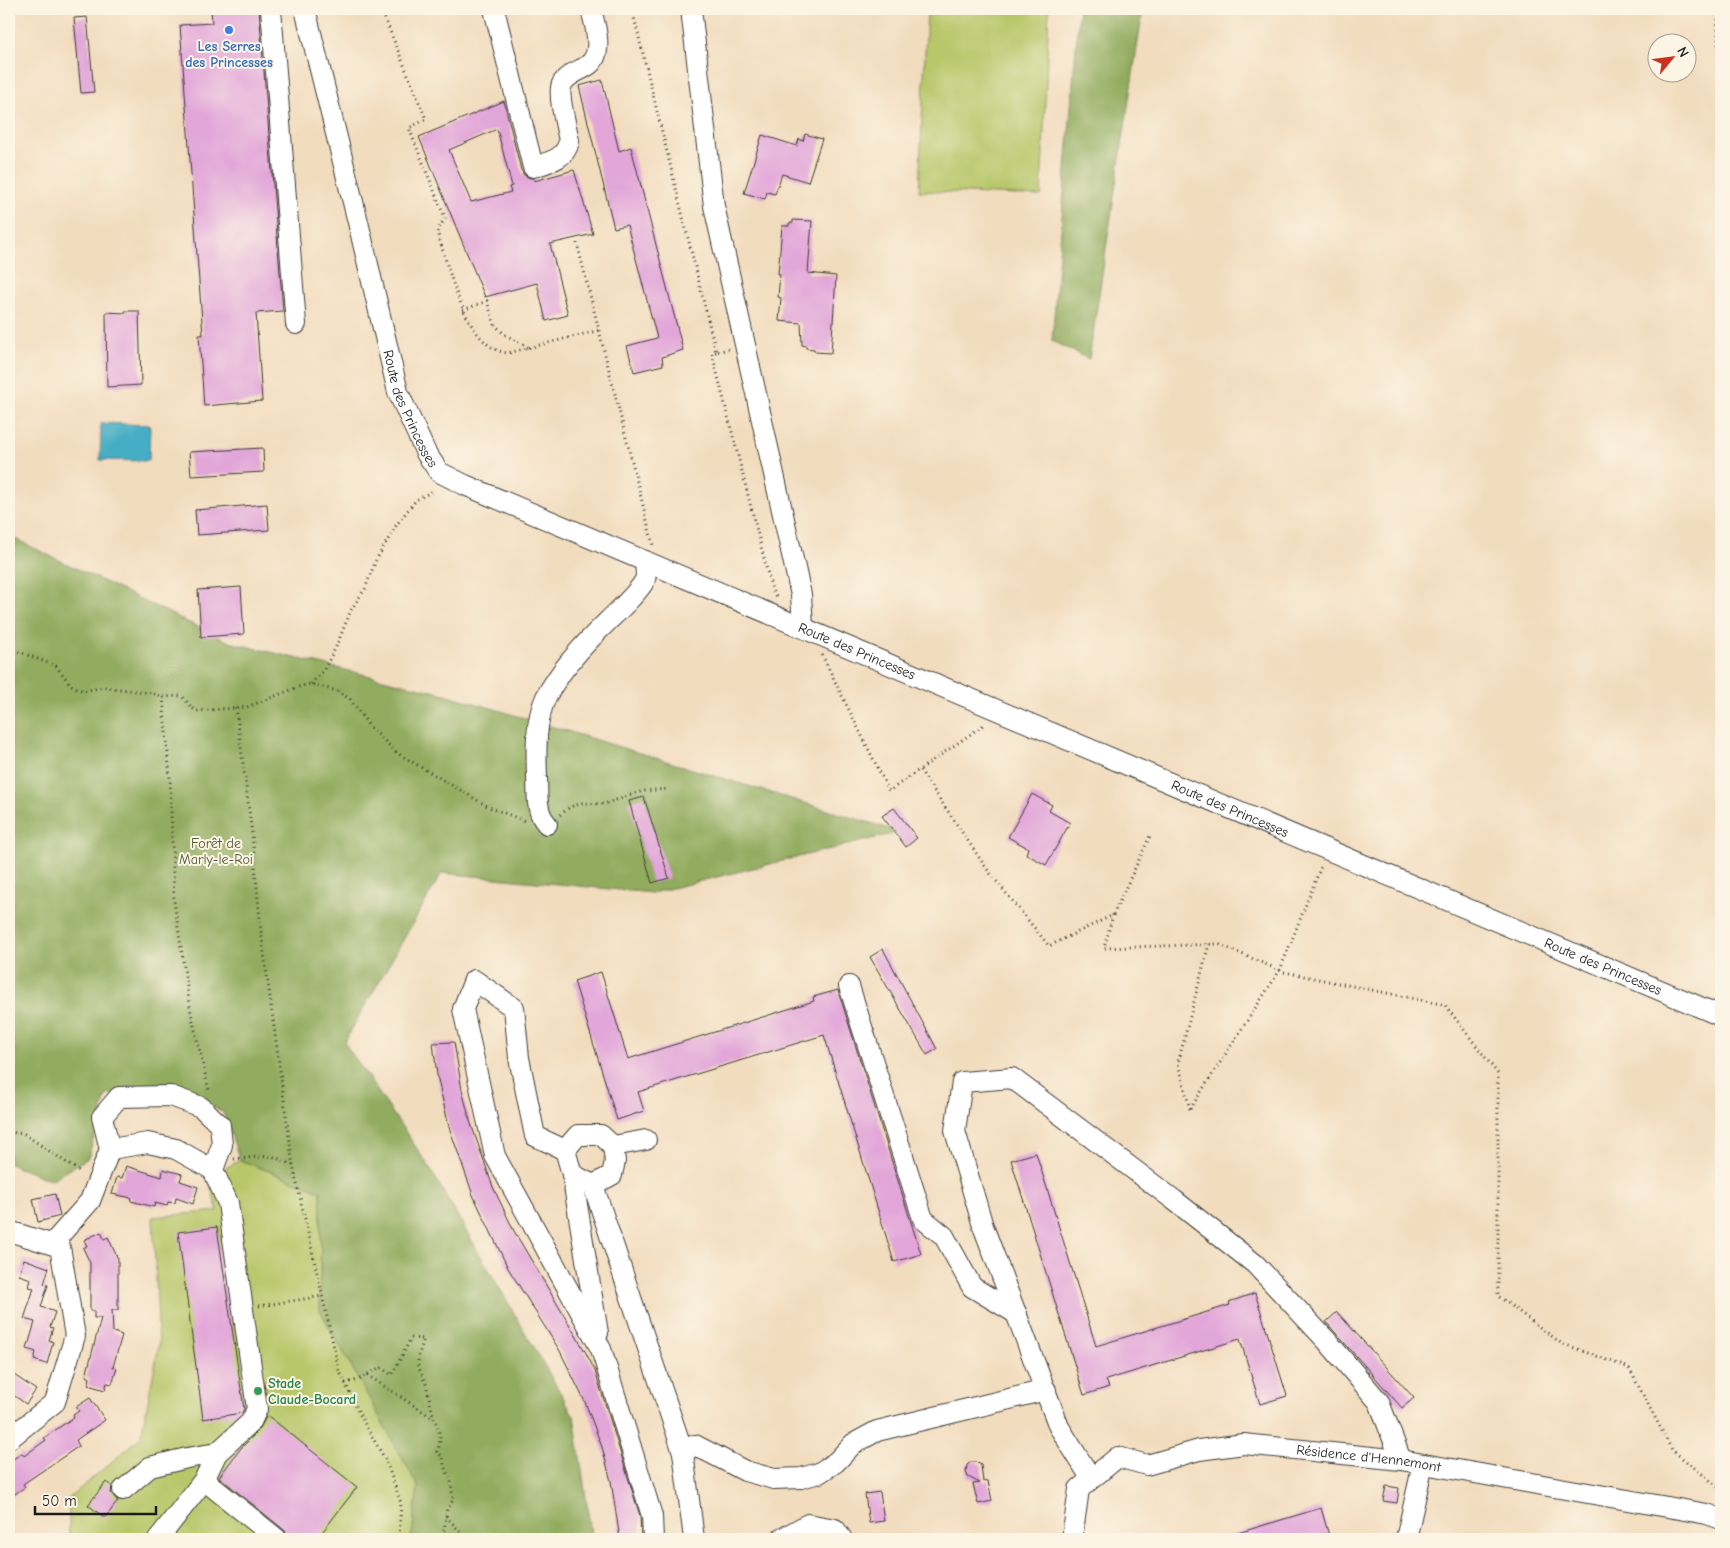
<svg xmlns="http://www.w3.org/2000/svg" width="1730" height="1548" viewBox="0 0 1730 1548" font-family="'Comic Neue',sans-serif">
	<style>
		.green { fill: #b8c76a; stroke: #6a7243 }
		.forest { fill: #92ac5e; stroke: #57643d }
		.water { fill: #45adc5; stroke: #306470 }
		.building { fill: #e2a6d9; fill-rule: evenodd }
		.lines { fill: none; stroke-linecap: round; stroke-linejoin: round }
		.minor-casing { stroke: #3c3934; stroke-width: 22 }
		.path { stroke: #3c3934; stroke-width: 3; stroke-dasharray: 1 4; stroke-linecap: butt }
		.minor { stroke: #fff; stroke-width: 20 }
		.shop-dot { fill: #3f7fe0; stroke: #fcf5e5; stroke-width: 2 }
		.leisure-dot { fill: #2e9e5b; stroke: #fcf5e5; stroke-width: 2 }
		.labels { text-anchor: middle; stroke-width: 4; stroke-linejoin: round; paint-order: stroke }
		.shop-label { font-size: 14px; font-weight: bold; fill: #366cbe; stroke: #fcf5e5 }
		.street-label { font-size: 14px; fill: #1c1c1c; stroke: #fcf5e5 }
		.park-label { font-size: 14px; fill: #535837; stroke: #fcf5e5 }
		.leisure-label { font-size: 14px; font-weight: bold; fill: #27864d; stroke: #fcf5e5; text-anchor: start }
	</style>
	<rect width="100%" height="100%" fill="#fcf5e5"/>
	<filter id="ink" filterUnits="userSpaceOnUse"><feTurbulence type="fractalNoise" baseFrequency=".02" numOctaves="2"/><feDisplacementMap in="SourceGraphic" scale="10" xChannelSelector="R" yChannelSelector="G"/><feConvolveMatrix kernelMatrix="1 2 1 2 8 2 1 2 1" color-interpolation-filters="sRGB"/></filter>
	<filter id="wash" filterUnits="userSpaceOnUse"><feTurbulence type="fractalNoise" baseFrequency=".0096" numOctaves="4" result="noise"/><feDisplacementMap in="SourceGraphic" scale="20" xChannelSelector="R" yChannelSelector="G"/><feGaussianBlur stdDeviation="1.12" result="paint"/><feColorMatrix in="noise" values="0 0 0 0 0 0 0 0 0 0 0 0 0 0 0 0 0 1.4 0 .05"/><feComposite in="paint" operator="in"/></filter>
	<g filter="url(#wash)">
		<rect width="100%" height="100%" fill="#f2dcbe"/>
		<path class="green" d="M927,9h122l-8,187 -122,-5z
			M240,1160l81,31 -1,119 98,176 -6,48 -2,5h-341v-41l72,-61 18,-92 -6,-128 65,-6 -10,-33z"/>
		<path class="forest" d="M1079,9h64l-54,350 -37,-18z
			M9,536l220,106 216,52 455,138 -248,61 -210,-20 -98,169 82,120 148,254 18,123h-182l2,-5 6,-48 -98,-176 1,-119 -81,-31 -17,-48 -39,-22 -78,5 -18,63 -37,22 -42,-16z"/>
		<path class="water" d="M101,423l49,2 -1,36 -49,-1z"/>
		<g id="blocks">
			<path class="building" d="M211,9h48l24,302 -27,2 6,88 -58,5 -5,-71h4l-23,-310 32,-2z
				M87,17l7,75 -13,1 -7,-75z
				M602,80l17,71 12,-4 52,203 -21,7 1,8 -29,7 -7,-26 30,-8 -30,-113 -13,3 -35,-142z
				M504,101l17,69 3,5 6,3h4v3l40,-11 19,64 -43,10 18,71 -22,6 -9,-38 -52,14 -66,-160zM497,129l15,57 -3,1 2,5 -40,10 -22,-52z
				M805,134l17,5 -14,43 -26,-8 -7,20 -8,-2 -2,7 -21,-6 18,-58 35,11 2,-7 4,2z
				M793,220l19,1 -4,52 28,3 -5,77 -16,-1 -1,-3 -8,-1v-2l-4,-1 -1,-22 -22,-2 2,-23 -3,-1 2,-23h-2l4,-48h7v-3h4z
				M125,311h14l2,74 -34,2 -1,-75 19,1z
				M263,448l1,24 -73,4 -2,-24z
				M267,504l2,26 -72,5 -2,-25z
				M241,587l3,47 -43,3 -3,-47z
				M1032,794l20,11 -3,6 21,12 -24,42 -20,-11 2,-6 -20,-11z
				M644,797l25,81 -17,5 -23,-82z
				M894,808l23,30 -11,9 -24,-31z
				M883,949l54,100 -10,6 -57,-98z
				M601,972l27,87 186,-58 -1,-4 25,-7 83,264 -27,8 -70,-227 -186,57 6,19 -27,9 -43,-139z
				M454,1042l8,48 8,31 23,66 21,44 71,120 10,20 45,145 1,23h-21l-9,-58 -9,-34 -17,-45 -25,-51 -52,-83 -35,-73 -24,-68 -12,-52 -4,-32z
				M1036,1153l60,193 134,-41 -1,-3 26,-9 32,103 -27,8 -20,-65 -134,41 3,7 -25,8 -73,-235z
				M126,1166l36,11 1,-8 19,5 -2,7 18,6 -5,17 -17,-6 -1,5 -7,-1 -1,4 -12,-3 -1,4 -23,-6 1,-3 -20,-4 5,-17 5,1z
				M55,1194l5,22 -22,6 -5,-23z
				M217,1227l27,182 -2,4 -39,6 -25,-187z
				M101,1232l3,7 4,-2 10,22v51h-6l1,22 9,3 -9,32 4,1 -5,16 -5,-1 -2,7 -17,-5 2,-7 -4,-2 15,-58h-7v-7h-4v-48l-7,-15 4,-2 -3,-6z
				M24,1259l25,9 -5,16 4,1 -7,22 14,5 -5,15 3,1 -4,12 4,2 -6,22 -13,-4 2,-8 -9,-3 8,-27 -11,-3 10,-31 -5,-1 2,-8 -12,-4z
				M1337,1312l77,86 -12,10 -76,-86z
				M14,1375l22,15 -10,14 -17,-12v-9z
				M90,1398l15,22 -29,20 3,6 -56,38 2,3 -16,11v-36l13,-9 2,3 22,-16 -2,-2 30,-21 -1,-2 6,-4 -3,-4z
				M267,1415l90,72 -40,52h-28l-1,-5 -4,-4 -65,-53 22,-29 18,-18z
				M971,1462h5l5,3 2,17 5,-1 4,20 -14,3 -5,-20 7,-1 -12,-6 -2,-6 1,-6z
				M106,1482l6,4 -1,7 7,8 -13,17 -17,-13z
				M1386,1486l13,2 -2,15 -14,-2z
				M880,1492l4,29 -15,2 -4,-29z
				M1321,1508l9,31h-102v-3z"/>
		</g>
	</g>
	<g filter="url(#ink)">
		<use href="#blocks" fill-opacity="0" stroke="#3c3934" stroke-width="1"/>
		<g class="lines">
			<defs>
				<g id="minor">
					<path d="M271,9l25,315"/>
					<path id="s1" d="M305,9l53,213 40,170 28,61 13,19 26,13 1256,531"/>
					<path d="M494,9l39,158c16,-5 33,-8 36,-26 -2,-12 -12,-47 -7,-57 5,-10 16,-12 25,-18 18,-11 8,-41 4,-57"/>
					<path d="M691,9l23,197 87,389 2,32"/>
					<path d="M547,824c-12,-12 -9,-31 -10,-47 -1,-26 -2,-56 9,-80 15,-29 40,-55 63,-77 11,-11 29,-27 36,-40 2,-5 0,-13 0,-19"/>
					<path d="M849,986l74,233 21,17 28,51 45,27"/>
					<path d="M613,1146l2,15 -3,14 -19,10 -21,-11 -7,-24 13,-15h23l12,11 33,-6"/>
					<path d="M110,1149l-8,-32 17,-20 52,-1 30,11 19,18 2,20 -9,25"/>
					<path d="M565,1150l-30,-14 -16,-78 -5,-50 -40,-28 -11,29 32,147 106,193 51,167 1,23"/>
					<path d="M572,1174l26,159"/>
					<path d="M593,1185l90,267 11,87"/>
					<path d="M9,1231l51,16 15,89 -20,66 -46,37"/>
					<path d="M52,1244l38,-43 20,-52 38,-6 28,6 37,21 15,33 29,206 -6,13 -34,31 -13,27 -46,59"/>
					<path d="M683,1452l12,-7 50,26 29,8 27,-1 18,-5 17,-11 17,-18 24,-13 169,-41"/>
					<path d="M1091,1478l-32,-51 -76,-201 -28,-95 7,-49 50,-4 162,122 81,64 72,77 52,61 22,58"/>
					<path d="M204,1480l73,59"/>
					<path d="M123,1490l27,-23 37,-9 30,-5"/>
					<path d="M781,1539l27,-15 27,5 7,10"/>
					<path id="s2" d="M1072,1539l7,-50 39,-32 29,8 52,-15 45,-6 157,16 306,54 14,5"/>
					<path d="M1406,1539l17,-75"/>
				</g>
			</defs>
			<use href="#minor" class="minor-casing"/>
			<path class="path" d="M381,9l45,110 -17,9 36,90 -8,14c12,34 28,117 71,121l92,-23
				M632,9l84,343 13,-3
				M1718,9v53l3,49
				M577,243l76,302
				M463,310l24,-9 8,24 9,9 25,14
				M716,352l-4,1 60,237 4,7
				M9,648l47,18 15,19 12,6 21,-4 48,6 11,4 16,-1 4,1 9,11 5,3 50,-4 54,-21 10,-2 26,7 13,8 19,27 28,27 92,54 36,14
				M822,655l67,136 96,-67
				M311,684l12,-13 13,-24 15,-37 14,-21 11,-29 21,-36 19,-24 19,-10
				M163,697l7,81 4,123 17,112 18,78
				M236,708l16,126 9,97 32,235 46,204 23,49 24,42 15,42 -2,36
				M920,770l69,102 60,74 64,-31 38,-81
				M560,815l10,-8 12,-4 22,1 39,-13 24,-2
				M1113,915l-9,33 114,-4 66,28 161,33 53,69v222l63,47 68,25 43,82 49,39
				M1190,1109l90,-139 42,-106
				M1190,1109l-12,-46 31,-119
				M9,1132l15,2 58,39
				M234,1159l38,-3 21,9
				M259,1306l64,-10
				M367,1375l66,43
				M345,1383l13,-3 22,-13 12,8 19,-37 13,1 -6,18v9l8,18 8,35c6,10 8,22 3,33l6,5 1,9 7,15 2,19 -6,10 -4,26 -3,3
				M446,1516l20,23"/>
			<use href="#minor" class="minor"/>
		</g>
	</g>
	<circle class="shop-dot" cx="229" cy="30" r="5"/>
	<circle class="leisure-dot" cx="258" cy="1391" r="5"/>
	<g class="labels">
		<g class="shop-label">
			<text x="229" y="51">Les Serres<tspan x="229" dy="16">des Princesses</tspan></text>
		</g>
		<g class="street-label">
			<text dy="5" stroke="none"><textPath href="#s1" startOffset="414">Route des Princesses</textPath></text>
			<text dy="5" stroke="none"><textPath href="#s1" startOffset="939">Route des Princesses</textPath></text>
			<text dy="5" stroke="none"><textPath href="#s1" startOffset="1344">Route des Princesses</textPath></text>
			<text dy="5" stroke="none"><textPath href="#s1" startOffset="1749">Route des Princesses</textPath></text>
			<text dy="5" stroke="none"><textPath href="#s2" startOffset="356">Résidence d'Hennemont</textPath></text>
		</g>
		<g class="park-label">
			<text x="216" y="848">Forêt de<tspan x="216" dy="16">Marly-le-Roi</tspan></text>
		</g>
		<g class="leisure-label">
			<text x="268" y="1388">Stade<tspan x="268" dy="16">Claude-Bocard</tspan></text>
		</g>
	</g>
	<rect width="1730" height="1548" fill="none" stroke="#fcf5e5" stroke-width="30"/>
	<g transform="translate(1672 58) rotate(61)"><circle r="24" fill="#fcf5e5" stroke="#a29e95"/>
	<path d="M0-4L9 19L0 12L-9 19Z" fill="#c8321e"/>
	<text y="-8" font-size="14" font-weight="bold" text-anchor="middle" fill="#1c1c1c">N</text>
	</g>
	<path d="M35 1506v8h121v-8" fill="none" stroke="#1c1c1c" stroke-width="2.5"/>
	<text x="42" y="1506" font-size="15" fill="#1c1c1c" stroke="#fcf5e5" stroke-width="4" paint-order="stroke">50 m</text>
</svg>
